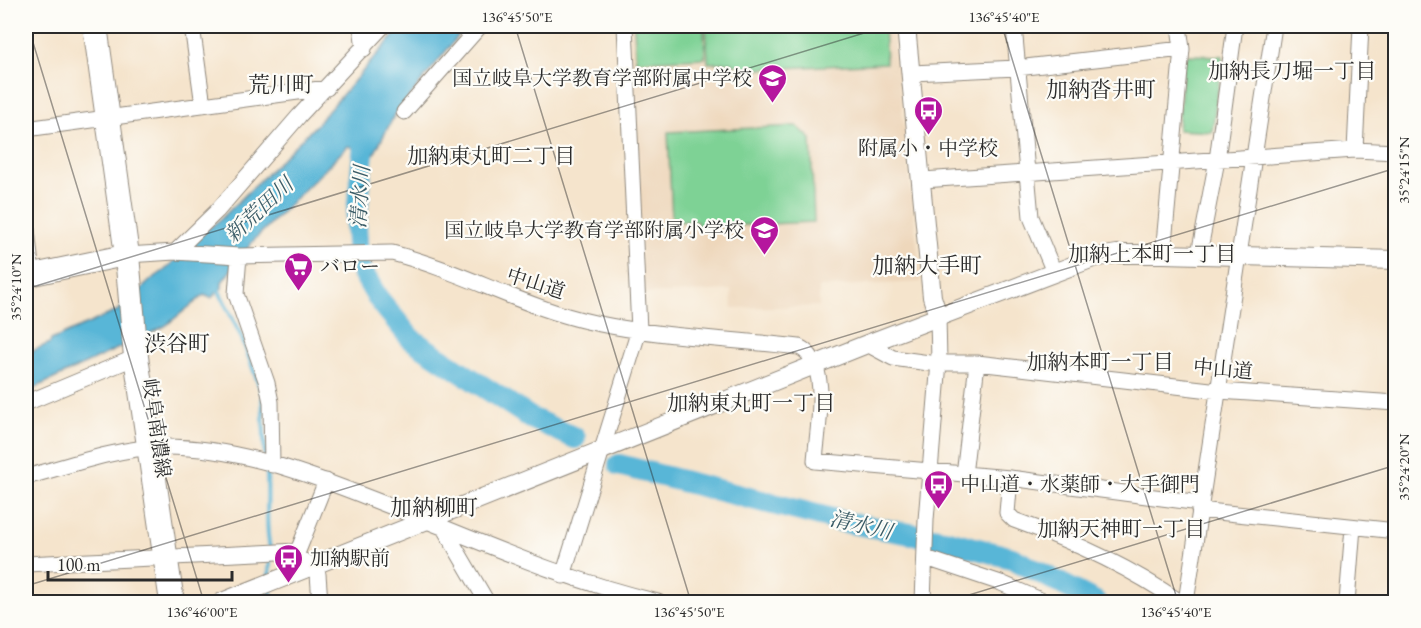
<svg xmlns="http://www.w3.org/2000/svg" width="1421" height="628" viewBox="0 0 1421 628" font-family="'EB Garamond','Noto Serif JP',serif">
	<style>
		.built { fill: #eed7bb }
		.green { fill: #7ed295; stroke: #547e60; stroke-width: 1.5 }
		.water { fill: #59b6d7; stroke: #427081; stroke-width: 1.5 }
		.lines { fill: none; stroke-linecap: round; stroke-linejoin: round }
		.stream { stroke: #59b6d7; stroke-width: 4 }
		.river { stroke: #59b6d7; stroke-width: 22 }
		.minor-casing { stroke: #90887c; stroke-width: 17 }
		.tertiary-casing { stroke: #90887c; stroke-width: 20 }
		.secondary-casing { stroke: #90887c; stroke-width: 23 }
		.primary-casing { stroke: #90887c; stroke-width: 26 }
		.minor { stroke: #fff; stroke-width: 15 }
		.tertiary { stroke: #fff; stroke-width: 18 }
		.secondary { stroke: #fff; stroke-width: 21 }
		.primary { stroke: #fff; stroke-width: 24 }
		.ticks { fill: none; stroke: #2b2b2b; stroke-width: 1.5; stroke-opacity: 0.45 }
		.labels { text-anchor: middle; stroke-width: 4.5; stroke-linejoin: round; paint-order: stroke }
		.poi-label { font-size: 20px; fill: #2b2b2b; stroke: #fdfcf7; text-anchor: start }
		.street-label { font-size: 20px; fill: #2b2b2b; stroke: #fdfcf7 }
		.neighbourhood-label { font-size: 21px; fill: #2b2b2b; stroke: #fdfcf7 }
		.water-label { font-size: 21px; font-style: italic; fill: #3b5c67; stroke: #fdfcf7 }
		.quarter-label { font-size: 22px; fill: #2b2b2b; stroke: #fdfcf7 }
		.neatline { fill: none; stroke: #2b2b2b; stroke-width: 2 }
		.ticks-label { font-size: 15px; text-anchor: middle; fill: #2b2b2b }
	</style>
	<rect width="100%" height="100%" fill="#fdfcf7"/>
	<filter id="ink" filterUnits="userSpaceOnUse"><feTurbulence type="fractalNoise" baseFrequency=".0167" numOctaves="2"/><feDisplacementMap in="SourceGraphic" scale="12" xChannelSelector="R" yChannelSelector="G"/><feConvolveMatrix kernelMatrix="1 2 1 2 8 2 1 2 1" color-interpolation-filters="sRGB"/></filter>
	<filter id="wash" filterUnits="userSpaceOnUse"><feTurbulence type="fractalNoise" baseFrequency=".008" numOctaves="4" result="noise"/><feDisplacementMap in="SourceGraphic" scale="24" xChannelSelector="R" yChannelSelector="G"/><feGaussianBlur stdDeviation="1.35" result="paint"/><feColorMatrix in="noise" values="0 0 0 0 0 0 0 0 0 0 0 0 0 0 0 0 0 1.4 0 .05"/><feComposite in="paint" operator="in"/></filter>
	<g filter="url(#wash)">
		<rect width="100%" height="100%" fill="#f5e4cc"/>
		<path class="built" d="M630,26h263l28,256 -102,5v19l-87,2 -1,-18 -88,4z"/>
		<path class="green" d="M634,26h70l1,32 -69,3z
			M706,26h178l2,37 -146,7v-5h-7l-1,-3 -24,1z
			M1184,55l39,1 -11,76 -34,-2z
			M797,126l14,13 3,83 -116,5 -1,-6 -25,1 -4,-90z"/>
		<path class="water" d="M402,26h64l-72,90 -20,38 -26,-8 -95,95 -31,41v6l-11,10 -7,-3 -39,31 -139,66v-38l24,-11 1,-3 66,-29 35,-32 13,-9 35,-35 21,-16 95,-94z"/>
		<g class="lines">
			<path class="stream" d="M217,287l24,49 21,57 3,63
				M266,466c4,27 -2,59 4,82
				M269,578l1,-22
				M270,588l2,14"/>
			<path class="river" d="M366,123l-10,100 2,41 19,33 34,42 120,79 44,20
				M619,465l225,57 100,18 68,18 84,44"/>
		</g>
	</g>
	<g filter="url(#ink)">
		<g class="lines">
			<defs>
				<path id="minor" d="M192,26l11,79
					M361,26l3,23
					M1014,26l17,191 23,55
					M912,73l105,-5 165,-19
					M404,112l76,-86
					M26,129l301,-41
					M1355,150l6,-124
					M923,180l432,-30 41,2
					M26,221l6,53
					M175,252l42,-41 82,-95 84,-90
					M1163,254l19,-205 -3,-23
					M1199,254l18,-94 18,-134
					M127,255l48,-3 64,4 153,-3c70,18 132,55 203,70 66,14 137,16 204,24 33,15 18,83 16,114l195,17 190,25
					M239,256l-3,38 31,89 4,19 1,63
					M867,344l26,14 36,5h48l242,28 177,12
					M26,403l110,-46
					M964,475l13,-112
					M26,477c42,-11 88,-28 132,-30 75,-2 151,27 219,54 93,36 183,78 281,101
					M1010,478l-3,35 7,7c59,21 114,46 166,82
					M1199,510l197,21
					M442,525l45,77
					M298,551l28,-70
					M926,558l75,25 44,19
					M304,561l14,13 2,28
					M26,564l272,-13
					M563,576l76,-246 -14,-304
					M923,602l3,-82 13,-158 -1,-46
					M1186,602l88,-576
					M1347,602l6,-75"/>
				<path id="tertiary" d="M906,26l26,271 6,19
					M222,602l645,-258 226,-86 24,-4h46l233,6"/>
				<path id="secondary" d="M26,276l101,-21"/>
				<path id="primary" d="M95,26l32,229 9,102 36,245"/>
			</defs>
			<use href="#minor" class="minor-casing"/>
			<use href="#tertiary" class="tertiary-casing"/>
			<use href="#secondary" class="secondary-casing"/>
			<use href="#primary" class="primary-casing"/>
			<use href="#minor" class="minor"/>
			<use href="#tertiary" class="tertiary"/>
			<use href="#secondary" class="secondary"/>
			<use href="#primary" class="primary"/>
		</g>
	</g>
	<path class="ticks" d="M28,26l176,576M515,26l176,576M1002,26l176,576M26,289l861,-263M26,586l1370,-418M946,602l450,-137"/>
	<defs>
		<symbol id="school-pin" viewBox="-11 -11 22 30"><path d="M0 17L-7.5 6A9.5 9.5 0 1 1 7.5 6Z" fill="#b5179e" stroke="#fdfcf7"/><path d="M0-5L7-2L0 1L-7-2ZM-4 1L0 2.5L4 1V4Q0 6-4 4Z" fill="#fff"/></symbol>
		<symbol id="bus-pin" viewBox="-11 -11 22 30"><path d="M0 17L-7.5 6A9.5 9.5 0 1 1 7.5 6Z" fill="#b5179e" stroke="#fdfcf7"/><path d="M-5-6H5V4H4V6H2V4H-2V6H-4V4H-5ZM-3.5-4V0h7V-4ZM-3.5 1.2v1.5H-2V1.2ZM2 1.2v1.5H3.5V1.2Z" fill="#fff"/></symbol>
		<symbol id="supermarket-pin" viewBox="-11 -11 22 30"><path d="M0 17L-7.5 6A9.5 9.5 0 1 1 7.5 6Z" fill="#b5179e" stroke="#fdfcf7"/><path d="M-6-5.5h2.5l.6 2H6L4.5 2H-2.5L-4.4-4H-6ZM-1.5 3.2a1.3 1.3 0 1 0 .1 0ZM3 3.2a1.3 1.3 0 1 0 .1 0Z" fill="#fff"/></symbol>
	</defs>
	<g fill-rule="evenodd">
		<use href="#school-pin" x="756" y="62" width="33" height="45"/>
		<use href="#bus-pin" x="912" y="94" width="33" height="45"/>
		<use href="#school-pin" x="748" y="214" width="33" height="45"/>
		<use href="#supermarket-pin" x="282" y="250" width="33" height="45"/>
		<use href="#bus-pin" x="922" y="468" width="33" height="45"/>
		<use href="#bus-pin" x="272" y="542" width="33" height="45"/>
	</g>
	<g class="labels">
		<g class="poi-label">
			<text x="752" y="85" text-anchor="end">国立岐阜大学教育学部附属中学校</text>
			<text x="928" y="155" text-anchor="middle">附属小・中学校</text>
			<text x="744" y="237" text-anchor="end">国立岐阜大学教育学部附属小学校</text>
			<text x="320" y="273">バロー</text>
			<text x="960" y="491">中山道・水薬師・大手御門</text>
			<text x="310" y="565">加納駅前</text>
		</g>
		<g class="street-label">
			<text transform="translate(536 283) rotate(18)" y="7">中山道</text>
			<text transform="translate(1223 369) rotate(5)" y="7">中山道</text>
			<text transform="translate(157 428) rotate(82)" y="7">岐阜南濃線</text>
		</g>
		<g class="neighbourhood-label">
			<text x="1292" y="78">加納長刀堀一丁目</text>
			<text x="491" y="163">加納東丸町二丁目</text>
			<text x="1152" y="261">加納上本町一丁目</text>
			<text x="1100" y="369">加納本町一丁目</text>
			<text x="751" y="410">加納東丸町一丁目</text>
			<text x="1121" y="536">加納天神町一丁目</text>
		</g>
		<g class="water-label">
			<text transform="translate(360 197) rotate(-86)" y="7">清水川</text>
			<text transform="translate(259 210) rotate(-43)" y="7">新荒田川</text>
			<text transform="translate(861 525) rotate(13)" y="7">清水川</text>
		</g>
		<g class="quarter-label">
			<text x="281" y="92">荒川町</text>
			<text x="1101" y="97">加納沓井町</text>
			<text x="927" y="273">加納大手町</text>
			<text x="177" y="351">渋谷町</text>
			<text x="434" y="515">加納柳町</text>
		</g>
	</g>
	<rect width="1421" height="628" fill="none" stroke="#fdfcf7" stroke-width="66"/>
	<path d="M48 571v9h184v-9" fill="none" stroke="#2b2b2b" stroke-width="3"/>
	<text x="57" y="571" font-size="18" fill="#2b2b2b" stroke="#fdfcf7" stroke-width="4.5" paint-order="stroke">100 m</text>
	<rect x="33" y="33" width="1355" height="562" class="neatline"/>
	<g class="ticks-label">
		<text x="517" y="22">136°45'50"E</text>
		<text x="1004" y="22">136°45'40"E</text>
		<text transform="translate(1404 170) rotate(-90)" y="5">35°24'15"N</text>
		<text transform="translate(16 287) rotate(-90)" y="5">35°24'10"N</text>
		<text transform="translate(1404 467) rotate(-90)" y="5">35°24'20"N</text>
		<text x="202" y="617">136°46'00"E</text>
		<text x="689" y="617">136°45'50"E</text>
		<text x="1176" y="617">136°45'40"E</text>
	</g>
</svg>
